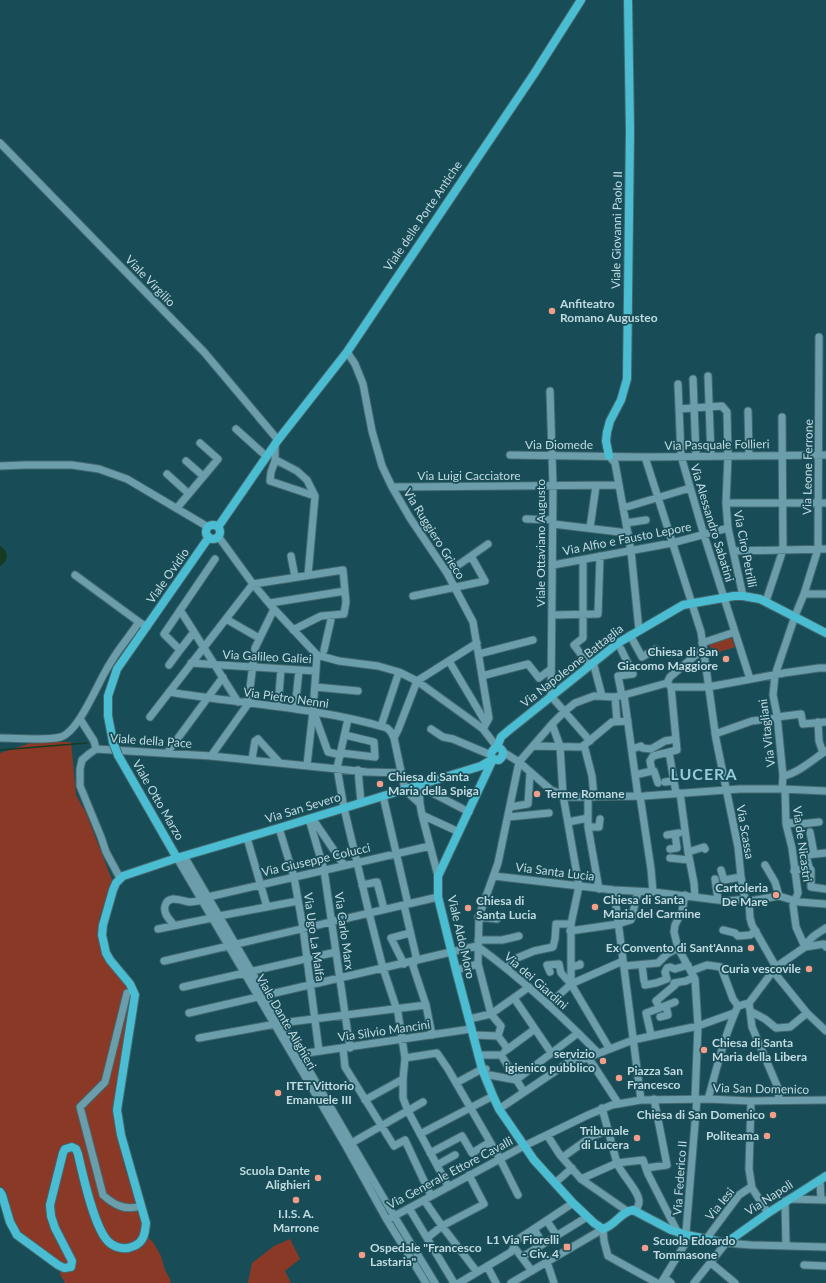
<svg xmlns="http://www.w3.org/2000/svg" width="826" height="1283" viewBox="0 0 826 1283" font-family="Lato,sans-serif">
	<style>
		.green { fill: #8b3927 }
		.water { fill: #153b23 }
		.lines { fill: none; stroke-linecap: round; stroke-linejoin: round }
		.stream { stroke: #153b23; stroke-width: 1.5 }
		.minor-casing { stroke: #43686f; stroke-width: 9 }
		.major-casing { stroke: #43686f; stroke-width: 10 }
		.minor { stroke: #6b9eaa; stroke-width: 7 }
		.major { stroke: #4bbdd3; stroke-width: 8 }
		.major-bridge-casing { stroke: #43686f; stroke-width: 10; stroke-linecap: butt }
		.major-bridge { stroke: #4bbdd3; stroke-width: 8 }
		.poi-dot { fill: #f49e8a; stroke: #184d58; stroke-width: 1.5 }
		.labels { text-anchor: middle; stroke-width: 3.5; stroke-linejoin: round; paint-order: stroke }
		.street-label { font-size: 12px; fill: #c1dbe1; stroke: #184d58 }
		.poi-label { font-size: 12px; font-weight: bold; fill: #c1dbe1; stroke: #184d58; text-anchor: start }
		.district-label { font-size: 16px; font-weight: bold; letter-spacing: 1px; fill: #96cbd7; stroke: #184d58 }
	</style>
	<rect width="100%" height="100%" fill="#184d58"/>
	<path class="green" d="M731,636l4,11 -22,7 -4,-11z
		M34,742h37l5,53 10,18 26,67 -13,39v20l7,21 22,27 3,14 -13,85 -6,23 12,56 17,52 2,17 10,8 8,14 4,14 6,11 -1,2h-105l-5,-9 -1,-13c-13,-9 -38,-24 -45,-38 -5,-11 -2,-31 -14,-37v-433z
		M290,1239l10,20 -15,12 6,12h-43l4,-20 22,-17z"/>
	<path class="water" d="M0,546c9,5 9,15 0,20z"/>
	<g class="lines">
		<path class="stream" d="M0,750l87,-7"/>
		<defs>
			<path id="minor" d="M0,143l204,209 74,88
				M347,352l8,12 8,20 9,47 10,35 10,21 18,31 37,55 26,49 16,96 -6,11
				M708,376l3,80
				M693,379l3,77
				M678,384l3,72 23,79 46,144
				M550,391l3,95 -2,210 39,45
				M679,409l43,-3 5,6 1,44 -2,47 2,25 15,68
				M748,411l1,44
				M236,429l30,27
				M275,444v17h3l19,10 10,9 8,16 -7,79
				M510,455l135,2 181,-2
				M609,456l6,7 16,88 8,79
				M645,457l56,175 15,107 22,108 3,30 4,22
				M186,461l17,15
				M275,461l-4,11 -1,9 45,15
				M0,466l24,-1h48l27,4 28,10 81,48
				M167,474l21,19
				M392,487l227,-2
				M726,503h100
				M177,508l41,-49 -18,-16
				M623,508l67,-20
				M526,519l27,1
				M626,523l20,-3
				M553,524l75,9
				M590,528l6,-42
				M218,536l35,48 21,25 43,46 22,6 39,5 21,6 18,9 58,42 8,6 14,18
				M733,551l93,-2
				M291,556l4,21
				M215,559l-51,75 16,16 14,-18 44,70
				M583,560v78l-9,7 15,20
				M553,565l119,-22 56,-15
				M447,573l41,-29
				M75,575l64,47
				M804,594l14,-45 1,-212
				M413,596l72,-15 -14,-25
				M766,601l17,-51 -1,-133
				M270,603l75,-12
				M180,610l14,22
				M552,615l46,-1 2,-58
				M226,619l33,19
				M630,635l12,22 14,-8
				M702,643l33,-11
				M621,649l12,25 -15,2 4,20
				M324,650l8,-35
				M479,654l54,-14
				M449,661l37,62
				M593,662l9,34
				M191,663l125,8
				M169,665l11,-15
				M482,676l46,-12 11,14 12,-9
				M667,683l4,4h37l76,-14 35,-5h7
				M667,683l3,-6 33,-28
				M315,687l43,4
				M671,687l6,63 -8,2 7,41
				M169,692c72,12 147,15 218,36l4,4 3,6 11,52 15,14
				M624,695l14,101
				M615,697l2,24
				M278,706l3,-37
				M295,709l4,-39
				M314,713l14,39 13,3
				M150,717l103,-133 90,-14 3,32 -2,12 -23,2 -28,14
				M777,717l24,-3 2,10 23,-2
				M80,719l14,22 2,8
				M348,719l-11,49 7,40 25,105 14,55 15,45 7,45 -2,21v19l5,13 40,75
				M818,722l1,19 4,12
				M552,724l8,22 3,49 16,91 -8,38v60l38,64
				M381,726l18,-54
				M431,729l12,8 10,2 38,16
				M715,734l37,-13 25,-3
				M0,738c17,0 45,3 61,-1 19,-6 38,-58 50,-75 8,-14 19,-26 28,-40l8,5
				M394,738l4,-8 19,-49 60,-38
				M584,745l8,31 2,21
				M533,746l49,1 30,-25 16,-1
				M632,749l9,-3 1,2 9,1 14,-8 11,-2
				M503,752l16,10 32,28 18,7 75,-1 96,-7h42l44,2
				M167,753l56,-76
				M341,753l34,4 -1,-15 -29,-7
				M211,756l37,-52 7,-56 19,-39
				M252,759l3,-18 3,-2 21,23
				M307,765l6,-54 4,-56
				M358,770l3,33
				M652,771h2l4,12
				M635,775l17,-4 -2,-10 3,-5 16,-4
				M783,776c16,-3 30,-17 43,-25
				M665,782l8,-1
				M782,789l1,-13 -6,-61 -4,-20 2,-20 20,-59 9,-22h22
				M785,789l1,35 6,24 6,45 -5,12 3,22 9,20
				M680,793l8,59 6,31 1,14
				M383,796l25,108
				M640,796l11,73 2,23
				M588,797v30l11,62
				M510,807l18,-3 2,-31
				M422,815l37,17
				M508,817l41,-4
				M312,818l32,47
				M309,819l15,51 26,178
				M568,822l20,-4
				M786,822l14,2 19,-2
				M588,827h11l1,-8
				M279,828l15,49 9,51 16,123
				M810,832l4,22
				M667,835l12,-2
				M247,838l20,69
				M670,849l7,-1 -2,-14
				M688,852l16,-5 1,2
				M184,856l210,360 41,67
				M177,858l169,288 41,74 39,63
				M670,858l19,2
				M765,865l10,17 4,14
				M809,867l2,3v17l15,2
				M721,870l3,10 17,-3
				M794,871l15,-4 -3,-12 20,-2
				M438,876l-16,-61 -2,-11 -1,-18 50,26
				M494,876l120,14 39,2 65,8 10,1 17,-2
				M120,878l-14,-26 -5,-15 -21,-51v-17l2,-9 7,-6 7,-5 115,7 156,16 35,1
				M715,879l3,21
				M362,885l15,-3 7,27
				M685,895l-3,16 -7,14 -1,7 4,16 17,31 3,47 -3,73
				M208,897l222,-51
				M745,899l4,2 30,-5 20,6 27,2
				M749,901l1,17 2,7 24,42
				M404,905l12,51 -3,10 13,39 6,30
				M219,916l79,-15
				M478,917l19,2
				M174,925c-4,-5 -11,-11 -9,-19 3,-12 16,-5 24,-4 4,0 9,-1 13,-2
				M158,929l54,-11
				M723,930l12,3 3,3 12,-1 6,-4
				M570,931l48,-7 13,-4 7,-28
				M478,940h24l17,-4
				M805,947c5,-10 12,-13 21,-19
				M164,961l274,-64
				M404,964l-13,-26 19,-5
				M642,965l2,16
				M624,966l34,-3 9,-9 11,-6
				M571,967l9,-2v-1
				M507,968l10,-10 17,-7 19,-4 2,-8 1,-15h15
				M667,968l3,-1 5,2 13,-4
				M456,970l22,-6
				M691,971l16,-6 14,2 12,32 5,7
				M773,971l34,42 19,18
				M550,972l-3,-7 12,-1 2,9 10,11
				M645,985l11,-2 11,-4 -2,-7 2,-4
				M183,987l153,-35
				M127,993l-22,89 -25,25 23,88c11,10 22,16 38,11
				M514,998l38,56
				M749,1003l27,-36 29,-20 19,-3 2,3
				M749,1003l3,24 26,61 1,12
				M548,1005l23,-21 52,-23
				M662,1007l13,-5
				M750,1011l15,8 11,9 14,-1 17,-14
				M189,1013c96,-23 192,-44 288,-67 44,32 83,68 121,107
				M660,1017l8,-2 -2,-9
				M469,1019l22,-5 38,-27
				M473,1035l25,1
				M651,1035l-5,-22 14,-5 -4,-7 19,-16 -1,-2 12,-2 8,-4
				M199,1038l82,-15 145,-18
				M343,1048l2,19 49,79 11,-6 26,56
				M507,1048l-9,-12 3,-10 -10,-12 -13,-50 1,-48 19,-53 21,-101 33,-38 13,-13 10,-8 19,-7 21,1 9,-2 43,-12
				M505,1051l30,-22
				M300,1054l171,-25
				M478,1055h23
				M501,1055l23,37
				M588,1057l30,46
				M405,1058l32,-5 11,16 52,90 18,36
				M484,1074l32,6 62,-47
				M456,1083l26,-14h4
				M708,1099c9,-31 16,-63 30,-93l11,-3
				M365,1100l38,-21
				M641,1100l67,-1 43,2 75,-1
				M751,1101l-2,68 3,19 16,25
				M602,1108l15,55c4,11 23,29 22,39 0,3 -2,6 -3,9
				M499,1109l76,-51 4,3 54,-21 65,-14 36,-13
				M420,1134l73,-38
				M547,1135l13,20 21,24 46,32
				M348,1145l75,-43
				M430,1153l32,-17 10,17 18,-11
				M563,1157l29,-21 16,-5
				M437,1165l18,-10
				M646,1168l21,-3 -13,-66
				M581,1179l36,-16 26,-3 5,14 30,59
				M820,1180l1,20
				M555,1183l17,-15
				M789,1199l37,1
				M424,1200l18,26 35,46
				M785,1201l1,44
				M409,1208l45,75
				M387,1220l137,-74 64,-31 24,-10 29,-5 -27,-210
				M547,1221l10,15
				M534,1229l9,15
				M427,1238l15,-12 42,-22 -15,-29
				M707,1238l32,-43 12,-8
				M514,1247l18,24
				M522,1257l65,-40
				M547,1262l7,21
				M711,1263l24,20
				M804,1265l22,1
				M487,1266l9,17
				M665,1278l6,5
				M459,1283l52,-31 3,-5v-5l59,-39
				M511,1283l92,-54 1,12 4,15 49,27
				M661,1283l24,-39 12,-145
				M694,1283l32,-40 25,2 75,2"/>
			<path id="major" d="M609,456l-3,-15 1,-9 3,-11 11,-21 6,-21 3,-248 -2,-131
				M206 532a7 7 0 1 1 14 0a7 7 0 1 1-14 0Z
				M218,527l60,-87 69,-88 187,-278 47,-74
				M113,742l-5,-26v-20l9,-27 92,-132
				M497,747l4,-10 7,-6 110,-88 65,-38 51,-9h9l17,3 66,34
				M118,755l59,103
				M493,759l-55,117v21l18,73 26,99 11,27 6,13 35,51 39,43 21,20 9,6c13,-4 17,-17 30,-19l38,20 16,5 39,8 42,-30 58,-37
				M493,759l6,1c6,-5 5,-11 -2,-13
				M493,759c-4,-5 -1,-9 4,-12
				M0,1192l2,3 8,27 7,13 41,30 6,3 7,-1 1,-6 -17,-33 -4,-12 -1,-11 13,-52 2,-4 7,-2 4,2 2,5c5,22 15,68 28,85 6,8 18,12 28,7 10,-4 11,-13 12,-23l-25,-88 -4,-25 18,-115 -5,-11 -20,-24 -4,-7 -4,-18 1,-10 10,-35 3,-7 7,-7 54,-18 102,-30 202,-62 12,-7"/>
		</defs>
		<use href="#minor" class="minor-casing"/>
		<use href="#major" class="major-casing"/>
		<use href="#minor" class="minor"/>
		<use href="#major" class="major"/>
		<defs>
			<path id="major-bridge" d="M113,742l5,13"/>
		</defs>
		<use href="#major-bridge" class="major-bridge-casing"/>
		<use href="#major-bridge" class="major-bridge"/>
	</g>
	<g class="poi-dot">
		<circle cx="552" cy="311" r="4"/>
		<circle cx="726" cy="659" r="4"/>
		<circle cx="380" cy="784" r="4"/>
		<circle cx="537" cy="794" r="4"/>
		<circle cx="776" cy="895" r="4"/>
		<circle cx="595" cy="907" r="4"/>
		<circle cx="468" cy="908" r="4"/>
		<circle cx="751" cy="948" r="4"/>
		<circle cx="809" cy="969" r="4"/>
		<circle cx="704" cy="1050" r="4"/>
		<circle cx="603" cy="1061" r="4"/>
		<circle cx="619" cy="1078" r="4"/>
		<circle cx="278" cy="1093" r="4"/>
		<circle cx="773" cy="1115" r="4"/>
		<circle cx="767" cy="1136" r="4"/>
		<circle cx="637" cy="1138" r="4"/>
		<circle cx="318" cy="1178" r="4"/>
		<circle cx="296" cy="1200" r="4"/>
		<rect x="563" y="1243" width="8" height="8" rx="2"/>
		<circle cx="645" cy="1248" r="4"/>
		<circle cx="362" cy="1255" r="4"/>
	</g>
	<g class="labels">
		<g class="street-label">
			<text transform="translate(423 216) rotate(-56)" y="4">Viale delle Porte Antiche</text>
			<text transform="translate(617 230) rotate(-89)" y="4">Viale Giovanni Paolo II</text>
			<text transform="translate(150 281) rotate(46)" y="4">Viale Virgilio</text>
			<text x="559" y="449">Via Diomede</text>
			<text transform="translate(717 445) rotate(-1)" y="4">Via Pasquale Follieri</text>
			<text transform="translate(808 467) rotate(-89)" y="4">Via Leone Ferrone</text>
			<text x="469" y="480">Via Luigi Cacciatore</text>
			<text transform="translate(712 523) rotate(73)" y="4">Via Alessandro Sabatini</text>
			<text transform="translate(434 534) rotate(58)" y="4">Via Ruggiero Grieco</text>
			<text transform="translate(627 539) rotate(-11)" y="4">Via Alfio e Fausto Lepore</text>
			<text transform="translate(541 543) rotate(-90)" y="4">Viale Ottaviano Augusto</text>
			<text transform="translate(745 549) rotate(79)" y="4">Via Ciro Petrilli</text>
			<text transform="translate(168 576) rotate(-55)" y="4">Viale Ovidio</text>
			<text transform="translate(267 657) rotate(3)" y="4">Via Galileo Galiei</text>
			<text transform="translate(572 666) rotate(-38)" y="4">Via Napoleone Battaglia</text>
			<text transform="translate(286 698) rotate(8)" y="4">Via Pietro Nenni</text>
			<text transform="translate(767 733) rotate(-97)" y="4">Via Vitagliani</text>
			<text transform="translate(151 741) rotate(4)" y="4">Viale della Pace</text>
			<text transform="translate(158 800) rotate(60)" y="4">Viale Otto Marzo</text>
			<text transform="translate(303 808) rotate(-17)" y="4">Via San Severo</text>
			<text transform="translate(745 832) rotate(80)" y="4">Via Scassa</text>
			<text transform="translate(802 844) rotate(82)" y="4">Via de Nicastri</text>
			<text transform="translate(316 860) rotate(-13)" y="4">Via Giuseppe Colucci</text>
			<text transform="translate(555 872) rotate(7)" y="4">Via Santa Lucia</text>
			<text transform="translate(344 931) rotate(82)" y="4">Via Carlo Marx</text>
			<text transform="translate(314 937) rotate(82)" y="4">Via Ugo La Malfa</text>
			<text transform="translate(461 937) rotate(77)" y="4">Viale Aldo Moro</text>
			<text transform="translate(536 981) rotate(41)" y="4">Via dei Giardini</text>
			<text transform="translate(286 1022) rotate(60)" y="4">Viale Dante Alighieri</text>
			<text transform="translate(384 1031) rotate(-8)" y="4">Via Silvio Mancini</text>
			<text transform="translate(761 1089) rotate(1)" y="4">Via San Domenico</text>
			<text transform="translate(450 1173) rotate(-28)" y="4">Via Generale Ettore Cavalli</text>
			<text transform="translate(680 1178) rotate(-86)" y="4">Via Federico II</text>
			<text transform="translate(769 1198) rotate(-33)" y="4">Via Napoli</text>
			<text transform="translate(720 1204) rotate(-51)" y="4">Via Iesi</text>
		</g>
		<g class="poi-label">
			<text x="560" y="308">Anfiteatro<tspan x="560" dy="14">Romano Augusteo</tspan></text>
			<text x="718" y="656" text-anchor="end">Chiesa di San<tspan x="718" dy="14">Giacomo Maggiore</tspan></text>
			<text x="388" y="781">Chiesa di Santa<tspan x="388" dy="14">Maria della Spiga</tspan></text>
			<text x="545" y="798">Terme Romane</text>
			<text x="768" y="892" text-anchor="end">Cartoleria<tspan x="768" dy="14">De Mare</tspan></text>
			<text x="603" y="904">Chiesa di Santa<tspan x="603" dy="14">Maria del Carmine</tspan></text>
			<text x="476" y="905">Chiesa di<tspan x="476" dy="14">Santa Lucia</tspan></text>
			<text x="743" y="952" text-anchor="end">Ex Convento di Sant'Anna</text>
			<text x="801" y="973" text-anchor="end">Curia vescovile</text>
			<text x="712" y="1047">Chiesa di Santa<tspan x="712" dy="14">Maria della Libera</tspan></text>
			<text x="595" y="1058" text-anchor="end">servizio<tspan x="595" dy="14">igienico pubblico</tspan></text>
			<text x="627" y="1075">Piazza San<tspan x="627" dy="14">Francesco</tspan></text>
			<text x="286" y="1090">ITET Vittorio<tspan x="286" dy="14">Emanuele III</tspan></text>
			<text x="765" y="1119" text-anchor="end">Chiesa di San Domenico</text>
			<text x="629" y="1135" text-anchor="end">Tribunale<tspan x="629" dy="14">di Lucera</tspan></text>
			<text x="759" y="1140" text-anchor="end">Politeama</text>
			<text x="310" y="1175" text-anchor="end">Scuola Dante<tspan x="310" dy="14">Alighieri</tspan></text>
			<text x="296" y="1218" text-anchor="middle">I.I.S. A.<tspan x="296" dy="14">Marrone</tspan></text>
			<text x="559" y="1244" text-anchor="end">L1 Via Fiorelli<tspan x="559" dy="14">- Civ. 4</tspan></text>
			<text x="653" y="1245">Scuola Edoardo<tspan x="653" dy="14">Tommasone</tspan></text>
			<text x="370" y="1252">Ospedale "Francesco<tspan x="370" dy="14">Lastaria"</tspan></text>
		</g>
		<g class="district-label">
			<text x="704" y="780">LUCERA</text>
		</g>
	</g>
</svg>
